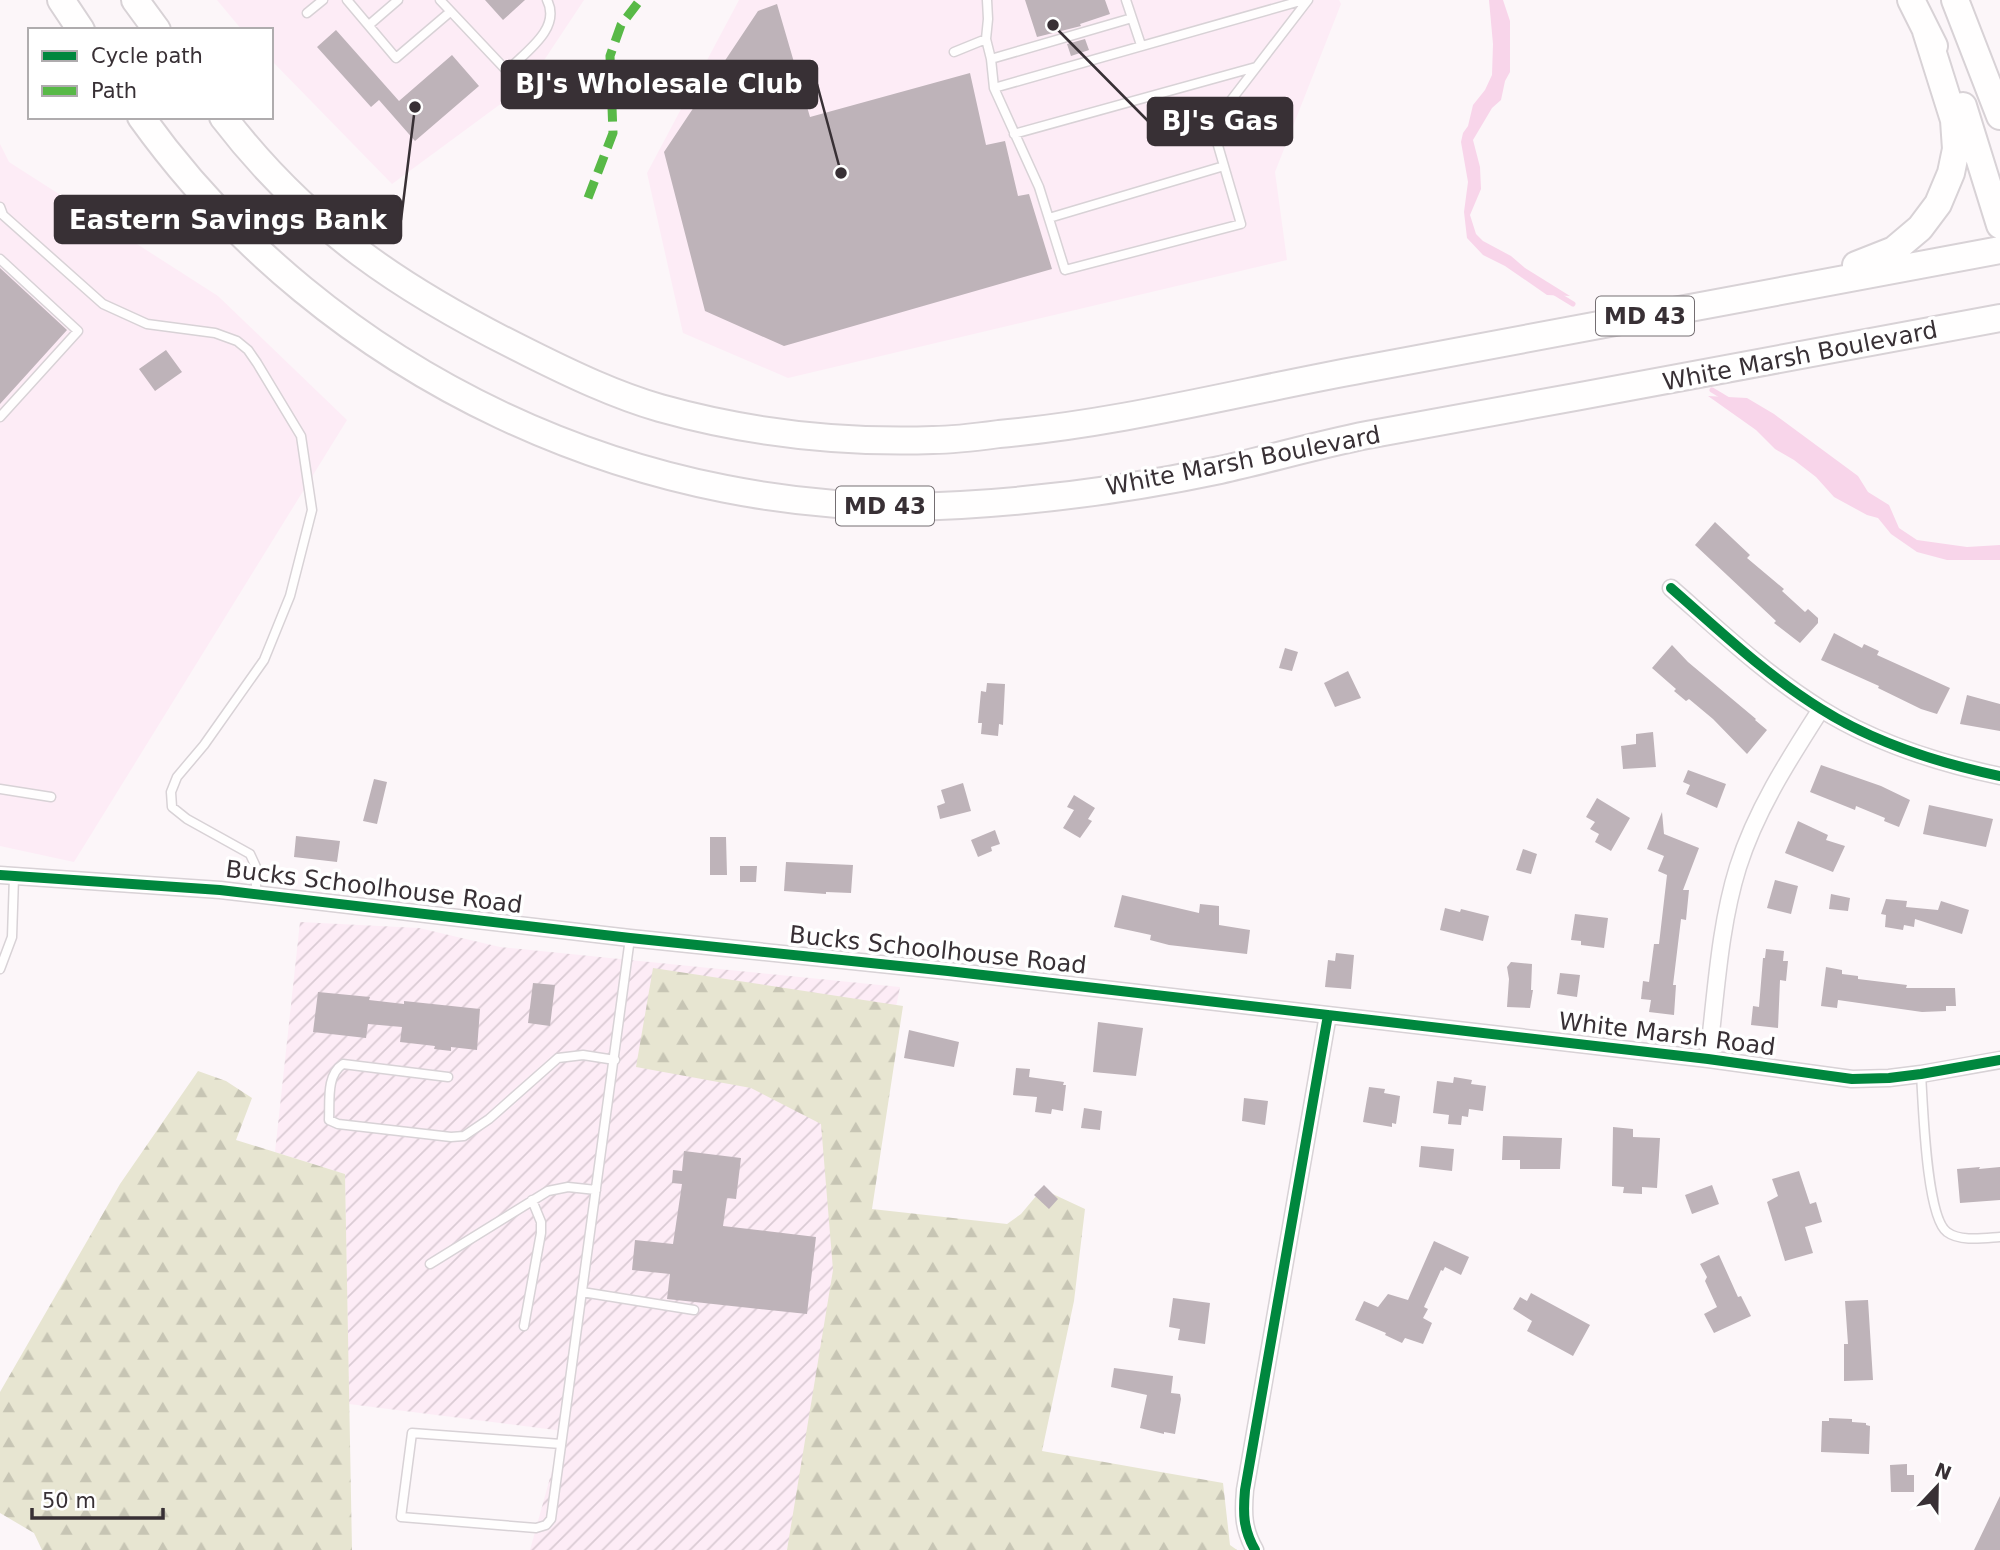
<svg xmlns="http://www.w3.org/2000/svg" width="2000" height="1550" viewBox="0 0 2000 1550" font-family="'DejaVu Sans',sans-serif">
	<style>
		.built { fill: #fdecf6 }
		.industrial { fill: url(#industrial-furrows) }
		.forest { fill: url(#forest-firs) }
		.water { fill: #f8d5ea }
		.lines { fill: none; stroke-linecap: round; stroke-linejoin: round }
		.stream { stroke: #f8d5ea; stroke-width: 5 }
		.building { fill: #beb3b9 }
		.service-casing { stroke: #d8d2d6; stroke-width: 11 }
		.minor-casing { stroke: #d8d2d6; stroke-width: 19 }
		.trunk-casing { stroke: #d8d2d6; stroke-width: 30 }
		.service { stroke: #fffefe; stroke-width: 8 }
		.minor { stroke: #fffefe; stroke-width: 16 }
		.trunk { stroke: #fffefe; stroke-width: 26 }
		.quiet { stroke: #58b947; stroke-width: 9; stroke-dasharray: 18 9; stroke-linecap: butt }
		.cycleway-casing { stroke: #fff; stroke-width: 15 }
		.cycleway { stroke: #00873e; stroke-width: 10 }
		.labels { text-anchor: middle; stroke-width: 7; stroke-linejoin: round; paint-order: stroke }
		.shield { fill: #fff; stroke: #746e72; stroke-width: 2 }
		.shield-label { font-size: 23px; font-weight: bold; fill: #383035 }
		.street-label { font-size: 24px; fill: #383035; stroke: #fff }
		.leader { fill: none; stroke: #383035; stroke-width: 2.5 }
		.callout-dot { fill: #383035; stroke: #fff; stroke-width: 2.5 }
		.callout { fill: #383035; stroke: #383035; stroke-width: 2.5 }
		.callout-label { font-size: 26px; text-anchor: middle; font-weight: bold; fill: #fff }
	</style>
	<defs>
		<pattern id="industrial-furrows" width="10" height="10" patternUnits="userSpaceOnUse" patternTransform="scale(1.75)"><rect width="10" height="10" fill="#fdecf6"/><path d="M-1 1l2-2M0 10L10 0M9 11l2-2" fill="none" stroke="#dacbd4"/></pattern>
		<pattern id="forest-firs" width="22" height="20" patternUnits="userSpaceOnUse" patternTransform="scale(1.75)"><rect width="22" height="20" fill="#e7e5d1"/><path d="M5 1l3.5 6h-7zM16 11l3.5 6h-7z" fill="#c7c5b4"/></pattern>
	</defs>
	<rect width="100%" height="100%" fill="#fcf6f9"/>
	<path class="built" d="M217,0h367l-55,83 -137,101 -121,-124v-30h-29z
		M739,0h600l2,4 -66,168 12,88 -499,118 -105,-45 -36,-160z
		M0,144l9,18 209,134 129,124 -273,442 -74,-16z"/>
	<path class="industrial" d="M300,922l119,6 81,19 400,40 -113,563h-257l33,-119 -214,-27 -4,-230 -70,-22z"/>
	<path class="forest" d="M653,968l250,38 -31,203 135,15 14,-10 21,-25 43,20 -11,92 -32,150 181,32 7,62 7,5h-450l46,-280 -12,-146 -70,-36 -115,-21z
		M198,1071l28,10 26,17 -16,42 109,34 7,376h-310l-8,-17 -34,-20v-121l120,-208z"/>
	<path class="water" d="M1489,0h14l7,21v51l-5,9 -4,19 -9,8 -19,32 7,27 1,22 -11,26 6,19 7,7 28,15 14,12 45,28 -23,-1 -42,-29 -22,-11 -16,-17 -3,-26 4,-30 -7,-40 2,-9 5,-7 5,-21 12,-15 7,-15 1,-31z
		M1708,396l39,2 27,16 84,62 10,16 21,13 10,23 18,12 50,7 33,-2v15h-53l-30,-8 -26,-18 -13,-16 -11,-3 -33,-18 -18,-20 -22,-17 -19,-11 -19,-19z"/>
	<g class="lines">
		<path class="stream" d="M1555,293l18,11
			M1712,390l15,9"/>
	</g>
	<path class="building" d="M485,0h40l-22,20z
		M1025,0h80l5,14 -30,10 1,2 -44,11z
		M777,4l33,113 160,-44 16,72 19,-4 13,55 11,-2 23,75 -268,77 -79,-35 -41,-159 94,-141z
		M336,30l63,71 53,-46 27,31 -64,55 -36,-41 -8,7 -54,-60z
		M1085,39l4,11 -18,6 -4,-12z
		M0,268l67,62 -67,74z
		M166,350l16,22 -27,19 -16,-22z
		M1715,522l35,33 -3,3 37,31 -2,2 23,21 3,-3 10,9v5l-18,20 -26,-20 2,-2 -81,-76z
		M1834,633l28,15 2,-4 15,7 -2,4 73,33 -13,26 -16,-5 -43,-21 1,-2 -58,-26z
		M1672,645l16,17 68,57 -1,1 12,10 -20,24 -34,-35 -24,-20 -3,2 -12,-10 2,-2 -24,-21z
		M1285,648l13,4 -6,19 -13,-3z
		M1348,671l13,27 -26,9 -11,-24z
		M987,683l18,1 -2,41 -4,-1 -1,12 -17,-2 1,-11h-4l3,-32 5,1z
		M1967,695l33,9v27l-40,-7z
		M1653,732l3,35 -33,2 -2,-23 15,-2v-10z
		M1821,765l60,21 29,14 -11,27 -15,-6 1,-3 -29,-12 -1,4 -45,-18z
		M1688,770l38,14 -9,24 -31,-14 4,-9 -7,-3z
		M374,779l13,3 -10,42 -14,-3z
		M963,783l8,28 -31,8 -3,-13 8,-3 -4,-13z
		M1074,795l21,13 -7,11 4,2 -12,17 -17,-10 11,-18 -7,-3z
		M1597,798l33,20 -19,33 -16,-9 4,-8 -9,-5 5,-7 -9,-5z
		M1929,805l64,14 -7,28 -63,-13z
		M1662,812l2,22 35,14 -16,42h6l-3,30 -5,-1 -8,66h3l-2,30 -25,-3 2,-12 -10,-1 2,-18 6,1 5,-38h5l8,-69 -9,-4 6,-15 -17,-7z
		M1798,821l30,14 -2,5 19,6 -12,26 -48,-19z
		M995,830l5,14 -9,3 1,4 -14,6 -7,-17z
		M296,836l44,5 -3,21 -43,-5z
		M710,837h16l1,38h-17z
		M1523,849l14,5 -6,20 -15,-4z
		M786,862l67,3 -2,28 -25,-1v2l-42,-3z
		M740,866h17l-1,16h-16z
		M1775,880l23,6 -7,28 -24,-6z
		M1831,894l19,4 -2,13 -19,-2z
		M1122,895l77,18 1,-9 19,2v19l31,5 -3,24 -78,-9 -19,-5 1,-5 -37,-8z
		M1886,899l21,2 -1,6 32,3 3,-9 28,9 -7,24 -47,-15 -1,8 -10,-2 -1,5 -18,-3 1,-12 -5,-1z
		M1445,908l15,4 1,-3 28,7 -6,25 -43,-11z
		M1575,914l33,4 -4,30 -23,-3v-4l-10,-1z
		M1766,949l18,2 -1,10h5l-2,20 -6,-1 -2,48 -27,-3 2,-19 6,1 4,-49h2z
		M1336,953l18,2 -3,34 -26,-2 3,-27 7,1z
		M1511,962l21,2 -1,26h2l-3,18 -23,-1 2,-28 -2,-12z
		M1826,967l16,3v4l16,2v3l49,6 -1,3h49l1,18h-10v5l-24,1 -84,-12 -1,8 -16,-2z
		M1560,973l20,2 -3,22 -20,-3z
		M533,983l22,2 -5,41 -22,-3z
		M318,992l52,5 -1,3 35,4v-3l76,8 -3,41 -26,-3v4l-17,-2 1,-3 -35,-4 2,-15 -34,-3 -2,14 -53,-6z
		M1098,1022l45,6 -7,48 -43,-4z
		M909,1030l50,12 -5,25 -50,-9z
		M1016,1068l14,1 -1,8 35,5 -1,3h3l-3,26 -11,-2 -1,5 -16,-2 2,-15 -24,-2z
		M1454,1077l18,3 -1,4 15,2 -3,25 -14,-2 -1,8 -6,-1 -1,9 -13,-1 1,-9 -16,-2 4,-32 16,2z
		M1369,1087l16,2 -1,4 16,3 -4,28 -4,-1v4l-29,-5z
		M1244,1098l24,3 -3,24 -23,-4z
		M1084,1108l18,3 -2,19 -19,-2z
		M1613,1127l20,2v8l27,1 -3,50 -15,-1v7l-19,-1 1,-6 -12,-1z
		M1503,1136l59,2 -2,31h-40v-9h-18z
		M1421,1146l33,3 -2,22 -33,-4z
		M684,1151l57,7 -5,41 -9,-1 -4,28 93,11 -9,77 -140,-15 3,-25 -38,-4 3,-30 38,4 9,-60 -10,-1 1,-13 9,1z
		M1980,1167l-1,2 21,-2v33l-40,3 -3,-34z
		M1799,1171l11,33 6,-2 6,20 -17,5 8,26 -28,8 -18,-59 11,-6 -6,-17z
		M1044,1185l14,14 -9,10 -15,-14z
		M1712,1185l7,19 -27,10 -7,-19z
		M1434,1241l35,16 -8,18 -16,-8 -2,4 -2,-1 -17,37 4,2 -5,9 9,5 -9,21 -18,-6 -3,5 -17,-8 1,-2 -31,-13 9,-19 14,6 10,-13 20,6z
		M1719,1255l19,42 3,-1 10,20 -37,17 -10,-19 13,-7 -12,-26 2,-4 -7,-13z
		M1531,1293l59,32 -17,31 -46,-25 5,-10 -19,-12 7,-12 7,4z
		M1173,1298l37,5 -5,41 -27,-4 2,-11 -11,-2z
		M1868,1300l5,80 -29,1v-37h4l-3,-43z
		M1114,1368l59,8 -2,17 9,1 1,5 -6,35 -11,-2v2l-24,-6 7,-33 -36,-8z
		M1829,1418l23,1v3l14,1v2l4,1 -1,28 -48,-2 1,-31h7z
		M1907,1464v11h7v17h-23l-1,-27z
		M2000,1496v54h-26z"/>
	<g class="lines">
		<defs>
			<path id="service" d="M347,0l49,58 54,-46
				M440,0l67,71c17,-18 55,-42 40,-71
				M987,0l1,19 -2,20 5,20 3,29 45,99 26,83 176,-46 -29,-99 96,-125
				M1126,0l15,45
				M307,13l16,-13
				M369,25l29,-25
				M954,52l32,-13
				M991,59l141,-41
				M994,88l310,-88
				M1014,134l242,-67
				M0,207l3,8 100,89 44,20 68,9 22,8 11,9 9,13 44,73 11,74 -22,86 -26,64 -60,85 -27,32 -6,15 1,15 15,12 63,35 6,13v28
				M1049,218l175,-52
				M0,259l78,72 -78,86
				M0,789l51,8
				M0,969l12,-32 2,-60
				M1921,1074c2,29 5,143 26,158 13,10 38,6 53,5
				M448,1077l-105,-13c-17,11 -13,37 -14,56l9,4 113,13 13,-1 25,-17 69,-61 25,-3 32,5
				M430,1264l118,-73 20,-4 28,3
				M582,1292l112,18
				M524,1326l17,-93v-11l-9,-22
				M561,1444l-149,-11 -11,84 135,11 10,-3 5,-6 79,-581"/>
			<path id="minor" d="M1671,588c48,42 95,87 150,121 54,34 117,54 179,67
				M0,875l220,15 410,48 318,33 760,88 144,20 37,-1 32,-4 79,-14
				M1708,1059c8,-64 11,-131 30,-192 18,-57 51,-108 83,-158
				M1255,1550c-12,-21 -12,-37 -10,-60l83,-475"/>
			<path id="trunk" d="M61,0l20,30
				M135,0l22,30
				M1911,0l23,46
				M1955,0l45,116
				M1963,106l37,119
				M141,117c186,259 502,407 820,388 86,-5 174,-17 259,-35 49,-11 97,-25 147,-35 211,-39 422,-76 633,-117
				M223,117c85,111 182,175 306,236 42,21 86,42 131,55 89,25 181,35 273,32 22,0 44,-3 66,-6 124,-11 244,-43 365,-65 212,-39 424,-80 636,-119
				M1856,265l38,-15 26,-22 18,-24 13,-31 5,-24 -2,-29 -28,-89"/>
		</defs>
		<use href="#service" class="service-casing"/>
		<use href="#minor" class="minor-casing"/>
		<use href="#trunk" class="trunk-casing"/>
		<use href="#service" class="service"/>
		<use href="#minor" class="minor"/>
		<use href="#trunk" class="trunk"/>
		<path class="quiet" d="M588,198l25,-65 -3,-77 11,-31 19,-25"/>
		<defs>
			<path id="cycleway" d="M1671,588c48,42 95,87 150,121 54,34 117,54 179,67
				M0,875l220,15 410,48 318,33 760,88 144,20 37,-1 32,-4 79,-14
				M1255,1550c-12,-21 -12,-37 -10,-60l83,-475"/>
		</defs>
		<use href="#cycleway" class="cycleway-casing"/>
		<use href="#cycleway" class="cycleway"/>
	</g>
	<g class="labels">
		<g class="shield">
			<rect x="1596" y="296.5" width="98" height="39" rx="5"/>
			<rect x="836" y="486.5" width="98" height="39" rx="5"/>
		</g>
		<g class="shield-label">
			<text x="1645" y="324">MD 43</text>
			<text x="885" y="514">MD 43</text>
		</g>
		<g class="street-label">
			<text transform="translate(1800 356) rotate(-11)" y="8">White Marsh Boulevard</text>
			<text transform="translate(1243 461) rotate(-11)" y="8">White Marsh Boulevard</text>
			<text transform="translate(374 887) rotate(7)" y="8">Bucks Schoolhouse Road</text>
			<text transform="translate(938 950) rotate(6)" y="8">Bucks Schoolhouse Road</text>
			<text transform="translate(1667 1034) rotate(7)" y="8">White Marsh Road</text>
		</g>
	</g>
	<path class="leader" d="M841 173L817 84M1053 25L1148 121M415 107L401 220"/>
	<g class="callout-dot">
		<circle cx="841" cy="173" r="7"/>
		<circle cx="1053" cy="25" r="7"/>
		<circle cx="415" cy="107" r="7"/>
	</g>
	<g class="callout">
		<rect x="502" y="61" width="315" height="47" rx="7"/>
		<rect x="1148" y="98" width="144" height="47" rx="7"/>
		<rect x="55" y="196" width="346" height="47" rx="7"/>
	</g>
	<g class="callout-label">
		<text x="659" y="93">BJ's Wholesale Club</text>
		<text x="1220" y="130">BJ's Gas</text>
		<text x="228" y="229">Eastern Savings Bank</text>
	</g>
	<rect x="28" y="28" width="245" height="91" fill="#ffffff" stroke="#afacae" stroke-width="2"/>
	<rect x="42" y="51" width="35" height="10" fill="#00873e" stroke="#afacae" stroke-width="2"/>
	<text x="91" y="63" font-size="21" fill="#383035">Cycle path</text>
	<rect x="42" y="86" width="35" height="10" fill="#58b947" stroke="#afacae" stroke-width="2"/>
	<text x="91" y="98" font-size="21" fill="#383035">Path</text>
	<g transform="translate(1937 1487) rotate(22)" stroke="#ffffff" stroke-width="5" paint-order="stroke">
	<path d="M0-5L12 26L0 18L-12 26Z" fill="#383035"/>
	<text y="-10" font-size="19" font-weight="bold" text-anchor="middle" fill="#383035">N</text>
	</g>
	<path d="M32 1508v10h131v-10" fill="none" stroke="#383035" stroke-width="3.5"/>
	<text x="42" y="1508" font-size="21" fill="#383035" stroke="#ffffff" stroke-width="5" paint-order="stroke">50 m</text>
</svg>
